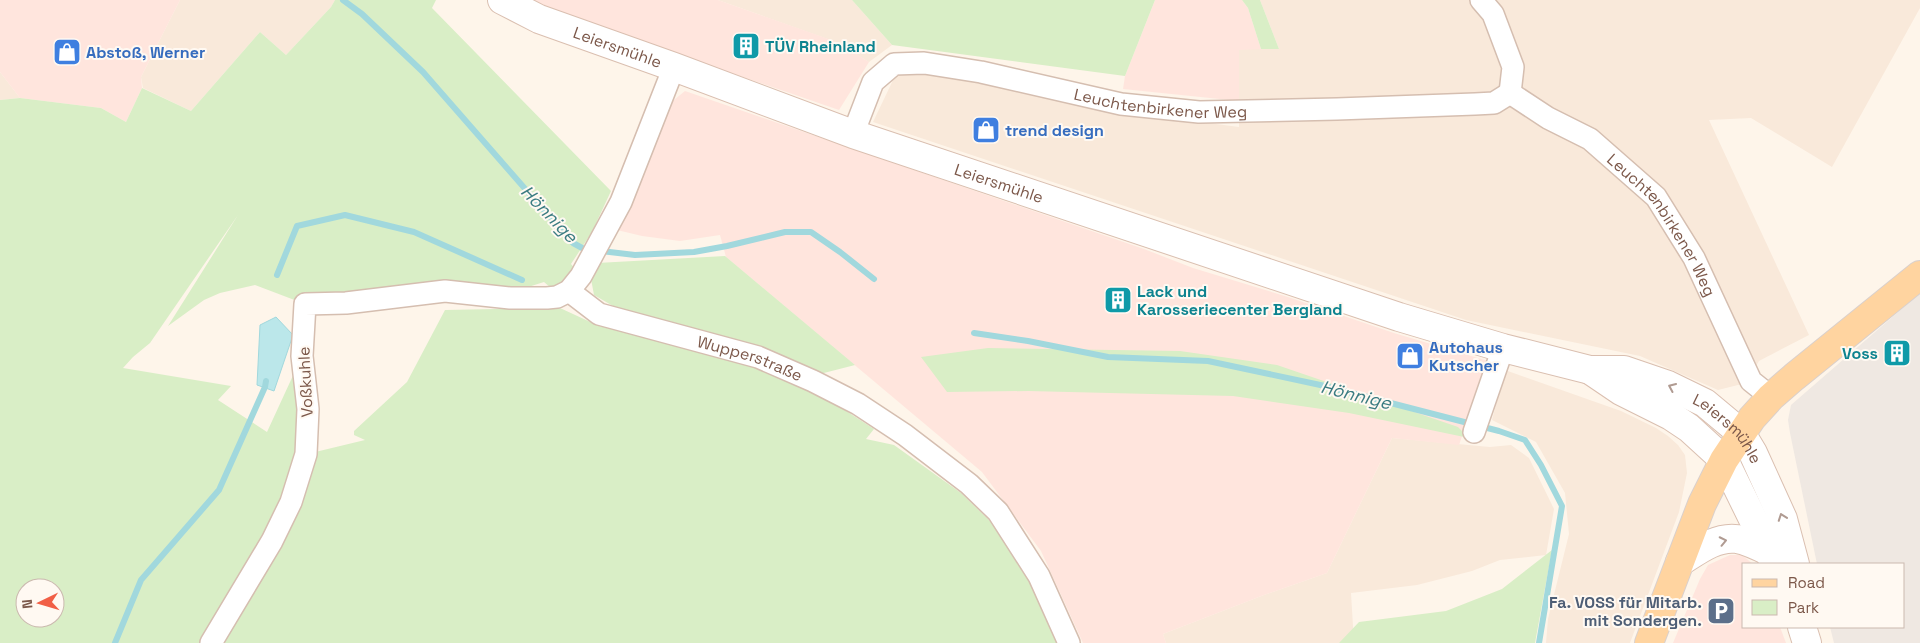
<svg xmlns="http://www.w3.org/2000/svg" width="1920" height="643" viewBox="0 0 1920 643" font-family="'Space Grotesk',sans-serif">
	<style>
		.residential { fill: #f9e9da }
		.commercial { fill: #ffe5dd }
		.industrial { fill: #efe8e2 }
		.green { fill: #d9eec6; fill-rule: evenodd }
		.water { fill: #bbe7ea; stroke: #a1d8dd }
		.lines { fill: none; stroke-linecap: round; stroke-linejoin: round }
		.stream { stroke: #a1d8dd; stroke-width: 6 }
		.street-casing { stroke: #d5beb0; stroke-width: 24 }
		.secondary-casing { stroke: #dabfb0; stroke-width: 30 }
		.primary-casing { stroke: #dad0cc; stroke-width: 30 }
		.street { stroke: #fff; stroke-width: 21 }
		.secondary { stroke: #fff; stroke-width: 28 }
		.primary { stroke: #ffd4a0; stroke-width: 28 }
		.oneway { stroke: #b09b92 }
		.labels { text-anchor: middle; stroke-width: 4; stroke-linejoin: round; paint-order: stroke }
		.culture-label { font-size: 16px; font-weight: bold; fill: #0d838f; stroke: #fff9f2; text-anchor: start }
		.street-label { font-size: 16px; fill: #7c584a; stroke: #fff9f2 }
		.shop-label { font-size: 16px; font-weight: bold; fill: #366cbe; stroke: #fff9f2; text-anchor: start }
		.service-label { font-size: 16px; font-weight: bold; fill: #4e5e75; stroke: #fff9f2; text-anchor: end }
		.water-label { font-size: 18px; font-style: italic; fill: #3b7c82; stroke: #fff9f2 }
	</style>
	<rect width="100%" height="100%" fill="#fef5ea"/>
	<path class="residential" d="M180,0h155l-4,7 -45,48 -26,-23 -69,79 -48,-23 -2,-11z
		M718,0h134l40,45 -23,17 -33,-20z
		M1260,0h660v8l-88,159 -81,-49 -42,2 100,215 -50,26 -13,22 -28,7 -78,-34 -174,-36 -593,-198 22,-46 24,-6 191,40 129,17v-78h40z
		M0,72l20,26 -20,2z
		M1505,370l116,41 35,17 12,8 10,9 7,10 2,18 -8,39 -49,131h-84l2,-24 21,-85 -4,-41 -29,-51 -44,-22z
		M1392,438l98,9 21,-2 18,13 25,51 -8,46 -46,5 -28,11 -55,14 -66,8 3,50h-188l-3,-9 101,-39 63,-22z"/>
	<path class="commercial" d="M0,0h180l-39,77 1,11 -16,34 -25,-14 -81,-10 -20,-26z
		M530,0h188l119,42 32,20 -30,48 -283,-97z
		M1155,0h87l6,8 13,41 -22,1v51l-116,-12 2,-13z
		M685,91l459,158 49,19 95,29 106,36 94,28 -29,84 -67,-7 -65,135 -63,22 -101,39 3,9h-83l-42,-92 -59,-79 -256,-215 -6,-22 -40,6 -38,-5 -25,-6 52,-126z
		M1730,555h12l11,9h-9v63h36l6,16h-113l27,-64 8,-14z"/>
	<path class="industrial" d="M1920,293v350h-86l-4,-16h74v-63h-87l-27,-131 -2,-13 3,-15z"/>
	<path class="green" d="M335,0h101l-4,8 179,183 -19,41 -21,32 10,12 -11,28 -26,-22 -19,6 -220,16 -50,-19 -35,8 -16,7 -36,26 70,-111 -88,128 -17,14 -10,11 108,18 -13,14 49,32 35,-76 5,98 58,-14 -11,-5v-4l53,-49 38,-72 115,-2 39,18 104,22 106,39 65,42 -8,10 28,6 67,48 29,28 49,55 30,67h-1069v-543l20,-2 81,10 25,14 16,-34 49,23 69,-79 26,23 45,-48zM25,588h30v30h-30z
		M852,0h303l-30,76 -233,-31z
		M1242,0h18l19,49h-18l-13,-41z
		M725,256l130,109 -39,10 -203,-69 -19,-11 -3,-16 6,-16z
		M988,348l192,3 97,14 181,62 11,11 -120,-25 -116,-17 -205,-5 -81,1 -26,-35z
		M1552,550l-17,93h-196l20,-21 87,-11 56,-22z"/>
	<path class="water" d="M276,317l17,18 -19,56 -17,-6 3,-60z"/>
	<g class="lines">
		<path class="stream" d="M343,0l19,14 61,58 139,159 11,12 11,6 51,6 59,-3 33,-6 58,-14h26l29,20 34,27
			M277,275l20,-49 48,-11 69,17 108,48
			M974,333l54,8 80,16 100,4 117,25 174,45 26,9 16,25 21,41 -23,137
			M115,643l26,-63 78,-90 46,-103 1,-6"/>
		<defs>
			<g id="street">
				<path d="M1481,0l12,14 20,53 -3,26"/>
				<path id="s1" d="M1510,93l38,25 42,21 66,58 38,61 57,123 20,16"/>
				<path id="s2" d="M853,134l20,-52 21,-18 30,-1 57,9 140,32 78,8 138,-3 138,-5 19,-1 16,-10"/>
				<path id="s3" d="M569,291l30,23 159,43 55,24 45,23 47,31 64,49 29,28 41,64 30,67"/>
				<path d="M1474,432l29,-84"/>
				<path d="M211,643l61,-102 19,-39 15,-48 2,-45 -6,-53 3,-52 41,-1 99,-12 65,7h37l10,-1 12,-6 12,-15 40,-74 53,-135"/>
			</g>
			<g id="secondary">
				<path id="s4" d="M502,0l37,19 135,48 179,67 546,183 104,31 87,22h34l44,15 37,18 36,30 12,20 30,66 12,45"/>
				<path d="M1590,370l31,21 50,25 18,12 35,32 51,104"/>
				<path d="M1680,562c16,-10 36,-26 57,-23 11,2 23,8 33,13"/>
				<path d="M1802,627l5,16"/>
			</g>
			<path id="primary" d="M1649,643l53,-139 22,-44 28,-42 19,-21 23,-20 126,-102"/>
		</defs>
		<use href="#street" class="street-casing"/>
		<use href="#secondary" class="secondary-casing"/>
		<use href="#primary" class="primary-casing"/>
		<use href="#street" class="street"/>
		<use href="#secondary" class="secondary"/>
		<use href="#primary" class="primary"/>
	</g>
	<defs><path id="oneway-chevron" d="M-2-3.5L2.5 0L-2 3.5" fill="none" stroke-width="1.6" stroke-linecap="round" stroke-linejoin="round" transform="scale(1.25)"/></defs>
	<g class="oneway">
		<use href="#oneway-chevron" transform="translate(1672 387) rotate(-156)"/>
		<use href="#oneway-chevron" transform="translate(1782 517) rotate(-110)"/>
		<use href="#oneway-chevron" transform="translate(1723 541) rotate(-12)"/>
	</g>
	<defs>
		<symbol id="building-square" viewBox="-11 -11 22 22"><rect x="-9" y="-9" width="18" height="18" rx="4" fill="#0f9aa8" stroke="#fff9f2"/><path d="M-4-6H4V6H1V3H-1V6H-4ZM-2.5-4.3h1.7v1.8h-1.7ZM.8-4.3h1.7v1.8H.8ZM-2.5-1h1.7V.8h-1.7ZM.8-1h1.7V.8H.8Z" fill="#fff"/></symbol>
		<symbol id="shop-square" viewBox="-11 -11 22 22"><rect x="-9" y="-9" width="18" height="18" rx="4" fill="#3f7fe0" stroke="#fff9f2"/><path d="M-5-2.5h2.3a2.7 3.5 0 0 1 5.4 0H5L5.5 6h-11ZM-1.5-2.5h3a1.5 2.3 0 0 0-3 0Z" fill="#fff"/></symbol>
		<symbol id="parking-square" viewBox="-11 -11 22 22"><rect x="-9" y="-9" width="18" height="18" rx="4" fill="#5c6f8a" stroke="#fff9f2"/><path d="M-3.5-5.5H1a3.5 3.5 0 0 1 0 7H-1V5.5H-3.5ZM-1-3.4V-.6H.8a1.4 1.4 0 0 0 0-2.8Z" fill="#fff"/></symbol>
	</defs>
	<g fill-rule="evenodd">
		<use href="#building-square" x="730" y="30" width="32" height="32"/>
		<use href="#shop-square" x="51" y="36" width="32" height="32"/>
		<use href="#shop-square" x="970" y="114" width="32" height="32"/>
		<use href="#building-square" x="1102" y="284" width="32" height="32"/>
		<use href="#building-square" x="1881" y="337" width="32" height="32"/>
		<use href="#shop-square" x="1394" y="340" width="32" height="32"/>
		<use href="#parking-square" x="1705" y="595" width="32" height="32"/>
	</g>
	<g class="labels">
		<g class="culture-label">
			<text x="765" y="52">TÜV Rheinland</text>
			<text x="1137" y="297">Lack und<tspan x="1137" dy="18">Karosseriecenter Bergland</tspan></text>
			<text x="1878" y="359" text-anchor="end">Voss</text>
		</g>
		<g class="street-label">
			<text dy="6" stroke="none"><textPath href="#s4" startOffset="125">Leiersmühle</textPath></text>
			<text dy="6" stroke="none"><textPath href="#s2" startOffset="354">Leuchtenbirkener Weg</textPath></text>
			<text dy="6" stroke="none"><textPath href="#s4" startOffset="530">Leiersmühle</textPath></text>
			<text dy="6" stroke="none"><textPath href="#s1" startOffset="206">Leuchtenbirkener Weg</textPath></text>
			<text dy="6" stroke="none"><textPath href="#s3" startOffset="195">Wupperstraße</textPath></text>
			<text transform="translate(305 382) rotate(-93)" y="6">Voßkuhle</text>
			<text dy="6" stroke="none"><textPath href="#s4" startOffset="1306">Leiersmühle</textPath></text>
		</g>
		<g class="shop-label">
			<text x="86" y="58">Abstoß, Werner</text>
			<text x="1005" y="136">trend design</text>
			<text x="1429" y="353">Autohaus<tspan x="1429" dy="18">Kutscher</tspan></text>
		</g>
		<g class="service-label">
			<text x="1702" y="608">Fa. VOSS für Mitarb.<tspan x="1702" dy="18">mit Sondergen.</tspan></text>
		</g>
		<g class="water-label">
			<text transform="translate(549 214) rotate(46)" y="6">Hönnige</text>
			<text transform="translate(1356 395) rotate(14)" y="6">Hönnige</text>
		</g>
	</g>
	<rect x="1742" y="563" width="162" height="65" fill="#fff9f2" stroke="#cbb9af"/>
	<rect x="1752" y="579" width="25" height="8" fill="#ffd4a0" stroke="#cbb9af"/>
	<text x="1788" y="588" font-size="15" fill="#7c584a">Road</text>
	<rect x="1752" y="600" width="25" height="15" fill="#d9eec6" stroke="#cbb9af"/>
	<text x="1788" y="613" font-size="15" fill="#7c584a">Park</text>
	<g transform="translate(40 603) rotate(265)"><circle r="24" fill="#fff9f2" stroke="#cbb9af"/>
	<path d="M0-4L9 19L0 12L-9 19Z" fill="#f15f46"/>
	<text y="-8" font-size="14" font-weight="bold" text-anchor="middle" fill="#7c584a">N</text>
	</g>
</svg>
